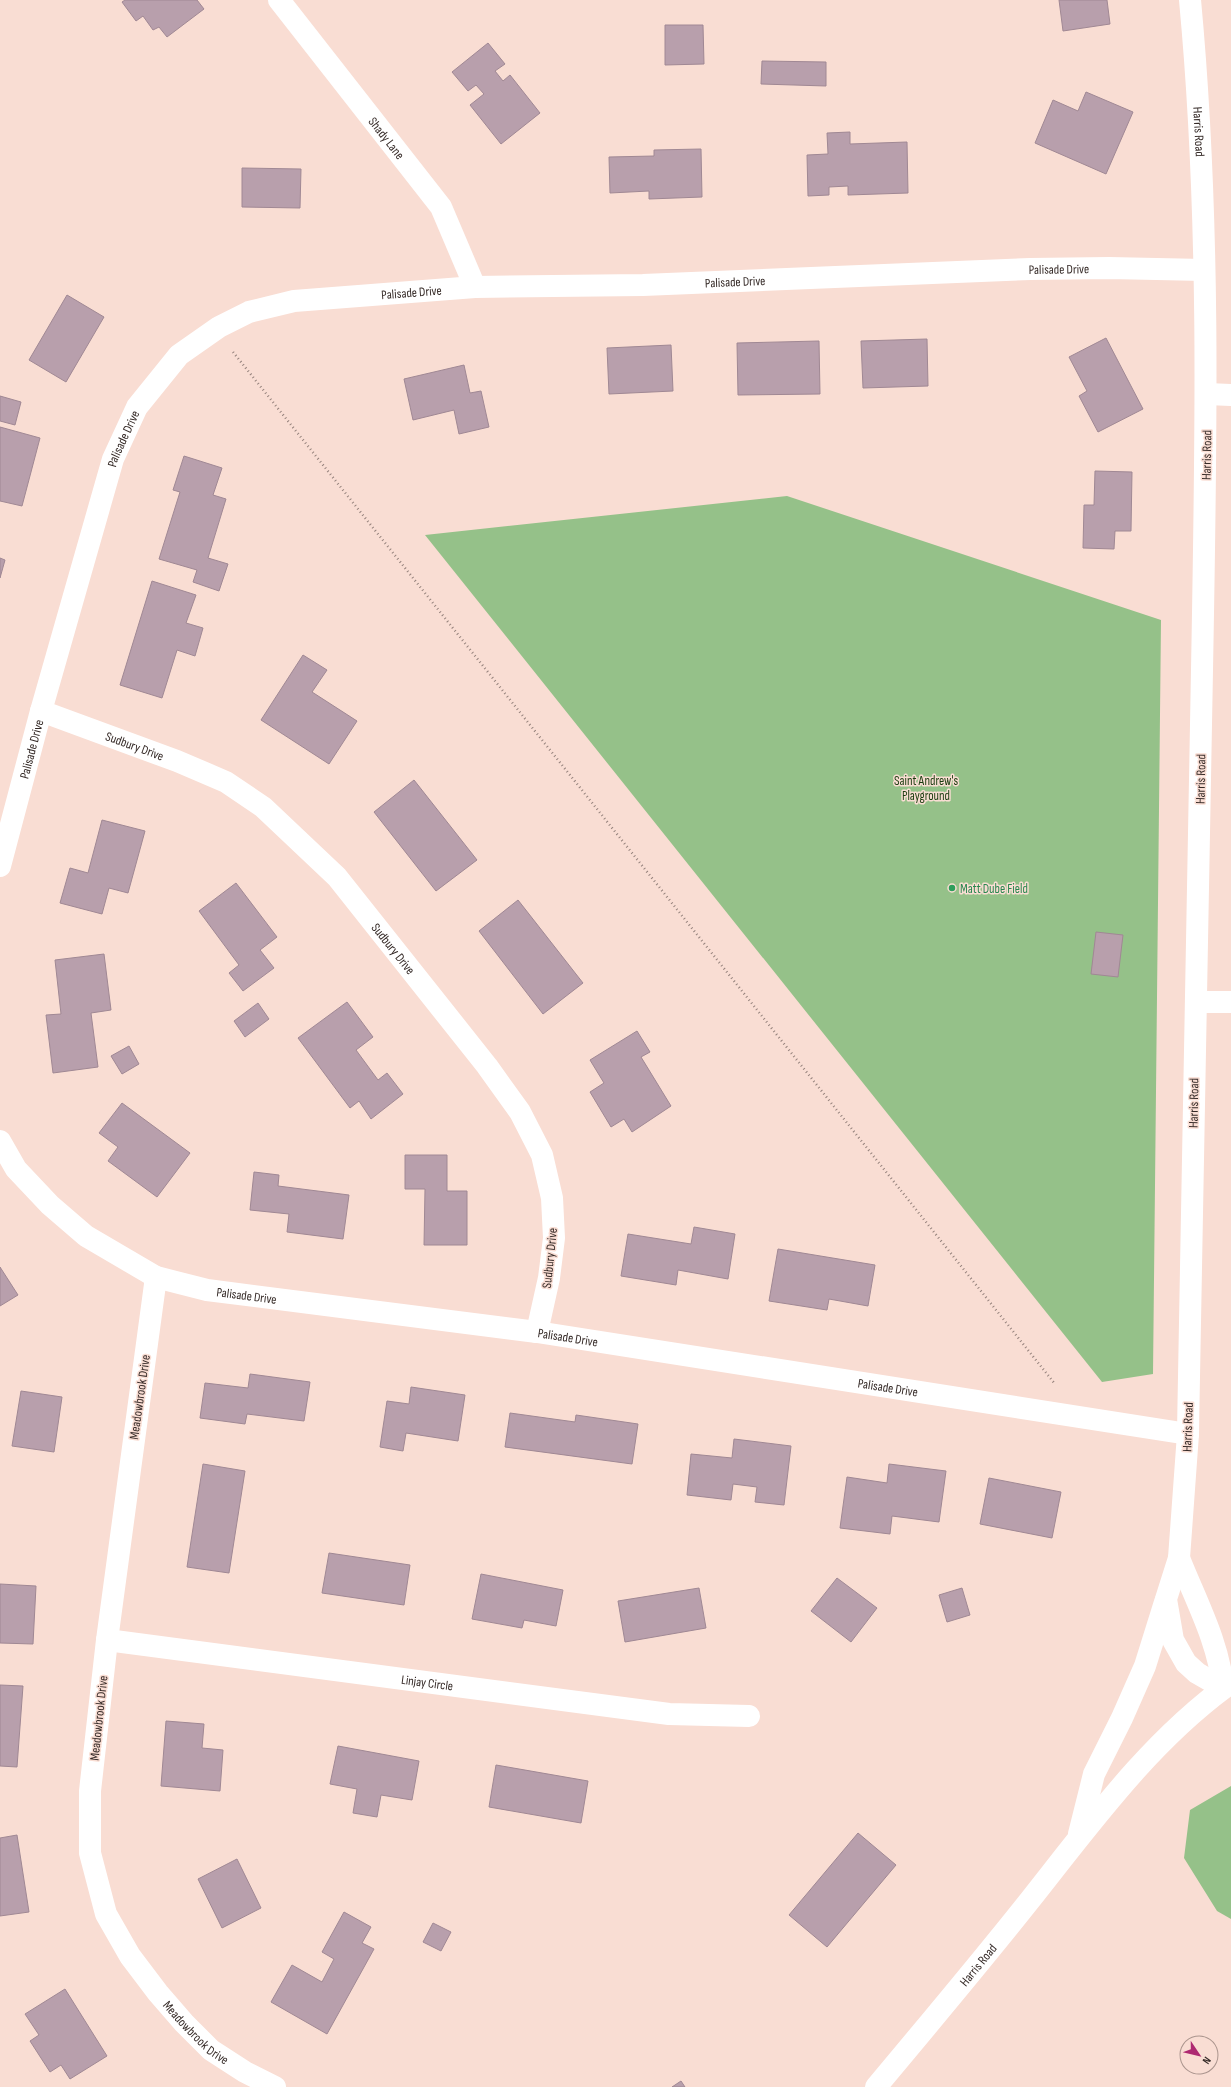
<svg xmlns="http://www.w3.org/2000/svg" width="1231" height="2087" viewBox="0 0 1231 2087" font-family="'Sofia Sans Condensed',sans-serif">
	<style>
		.green { fill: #95c189 }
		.building { fill: #b89fac; stroke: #a08894 }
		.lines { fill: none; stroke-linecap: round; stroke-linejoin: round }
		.path { stroke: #95827c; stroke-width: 2.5; stroke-dasharray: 1 3; stroke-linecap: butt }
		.street { stroke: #fff; stroke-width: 22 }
		.secondary { stroke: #fff; stroke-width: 22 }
		.leisure-dot { fill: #2e9e5b; stroke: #f9ddd3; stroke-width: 1.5 }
		.labels { text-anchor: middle; stroke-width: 3; stroke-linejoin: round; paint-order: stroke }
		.street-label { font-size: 13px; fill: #352a27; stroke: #f9ddd3 }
		.park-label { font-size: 13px; fill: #193b0e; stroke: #f9ddd3 }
		.leisure-label { font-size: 13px; fill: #27864d; stroke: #f9ddd3; text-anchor: start }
	</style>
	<rect width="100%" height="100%" fill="#f9ddd3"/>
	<path class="green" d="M787,496l374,124 -8,754 -51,8 -677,-847z
		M1231,1786v133l-14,-8 -33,-53 6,-48z"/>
	<path class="building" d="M125,0h72l7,9 -37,28 -8,-10 -6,3 -10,-14 -7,5 -14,-19z
		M1059,0h48l3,24 -47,7z
		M665,25h38l1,39 -39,1z
		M488,43l17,21 -10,7 8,10 7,-6 30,38 -39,31 -31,-39 14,-11 -8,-9 -8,6 -16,-19z
		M762,61l64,1v24l-65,-2z
		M1086,92l47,20 -27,62 -71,-31 18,-43 25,11z
		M850,132v12l57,-2 1,51 -60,2v-9l-19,1v8l-21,1 -1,-41 21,-1 -1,-21z
		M701,149l1,48 -53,2v-8l-39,2 -1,-36 45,-1v-6z
		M242,168l59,1 -1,39 -58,-1z
		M67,295l37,22 -38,65 -37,-22z
		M1106,338l37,71 -45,23 -19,-36 8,-5 -18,-34z
		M927,339l1,47 -65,2 -2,-47z
		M819,341l1,53 -82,1 -1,-52z
		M671,345l2,46 -64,3 -2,-46z
		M464,365l6,28 11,-2 8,36 -30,7 -5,-24 -41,10 -9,-41z
		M0,396l21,6 -6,23 -15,-4z
		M0,427l40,11 -18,68 -22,-5z
		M184,456l38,12 -9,27 13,4 -18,59 20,6 -9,27 -26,-9 4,-12 -38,-11 21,-67 -7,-2z
		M1095,471l37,1 -1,59h-16l-1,18 -31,-1 1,-43h10z
		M0,558l5,2 -5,18z
		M152,581l44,14 -10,28 17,5 -8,28 -18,-6 -15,48 -42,-13z
		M303,655l24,15 -15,22 45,29 -28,43 -68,-44z
		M414,780l63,80 -41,31 -62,-79z
		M102,820l43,11 -17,62 -19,-5 -7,26 -42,-11 10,-35 18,5z
		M236,883l41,54 -17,13 14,18 -31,23 -14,-18 10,-8 -40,-54z
		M518,900l65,83 -40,31 -64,-83z
		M1096,932l27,3 -5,42 -27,-3z
		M104,954l7,56 -20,3 7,54 -45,6 -7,-58 15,-1 -6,-54z
		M347,1002l26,35 -17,13 22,30 9,-7 16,21 -32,25 -12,-18 -9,7 -52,-70z
		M258,1003l11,16 -24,18 -11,-16z
		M637,1031l13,21 -9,5 30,49 -39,26 -8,-13 -13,8 -21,-35 14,-9 -14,-23z
		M129,1046l10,18 -17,10 -11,-18z
		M122,1103l68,50 -33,44 -49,-36 10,-14 -19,-14z
		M405,1155h42v36h20v54h-43l1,-56h-20z
		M254,1172l25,3 -1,11 71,9 -6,44 -56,-7 2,-18 -39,-4z
		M694,1227l41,7 -7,45 -50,-9 -2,15 -55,-9 7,-42 63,10z
		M778,1249l97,16 -7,41 -39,-7 -2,11 -58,-9z
		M0,1267l18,28 -18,11z
		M250,1374l60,8 -6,39 -57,-7 -2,10 -45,-6 5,-35 43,5z
		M411,1387l54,8 -7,46 -52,-8 -3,18 -23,-4 7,-46 22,3z
		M21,1391l41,6 -8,55 -42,-6z
		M510,1413l65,9 1,-7 62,9 -6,40 -127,-17z
		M734,1439l57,7 -7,59 -29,-3 2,-15 -24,-3 -2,16 -44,-5 4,-41 41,4z
		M203,1464l42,7 -16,102 -42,-6z
		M889,1464l57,7 -7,51 -47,-6 -2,18 -50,-6 7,-51 40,6z
		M989,1478l72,14 -9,46 -72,-14z
		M329,1553l81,12 -6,40 -82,-12z
		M481,1574l82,16 -7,36 -32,-6 -2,8 -50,-9z
		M837,1578l40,30 -26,34 -40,-31z
		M0,1584l36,2 -3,58 -33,-1z
		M699,1588l7,40 -81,14 -7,-41z
		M962,1588l8,27 -23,7 -8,-27z
		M0,1685l23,1 -6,81 -17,-1z
		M166,1721l38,3 -2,24 21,2 -3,41 -59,-5z
		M338,1746l81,15 -7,39 -31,-5 -4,22 -24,-4 4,-24 -27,-5z
		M496,1765l92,16 -7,42 -92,-16z
		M858,1833l38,32 -69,82 -38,-32z
		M17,1835l12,77 -29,4v-78z
		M237,1859l24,49 -39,20 -24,-49z
		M344,1912l27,15 -9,16 12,6 -47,85 -56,-32 21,-37 30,17 12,-23 -12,-7z
		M433,1923l18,9 -10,19 -18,-9z
		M65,1989l42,67 -37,23 -9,-14 -11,7 -20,-31 9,-6 -14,-21z
		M681,2081l4,6h-13z"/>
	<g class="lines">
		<path class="path" d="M233,352l822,1032"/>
		<g class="street">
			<path id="s1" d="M279,0l162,207 34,80"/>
			<path d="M1207,394l24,1"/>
			<path id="s2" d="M41,711l136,50 49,21 37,25 74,70 150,189 33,46 22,43 10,43 2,40 -5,40 -12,54"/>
			<path id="s3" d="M0,866l41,-155 72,-252 24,-52 42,-52 40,-28 30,-15 45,-11 181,-14 168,-2 387,-16 79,-1 95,2"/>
			<path d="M1196,1002h35"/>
			<path id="s4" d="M0,1141l16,28 34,36 36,31 70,41 51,13 330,42 651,102"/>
			<path id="s5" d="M156,1277l-49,363 -17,151v62l16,61 24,42 28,37 26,30 27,27 34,22 30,15"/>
			<path id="s6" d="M107,1640l562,74 80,2"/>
		</g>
		<g class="secondary">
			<path id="s7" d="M1190,0c21,223 16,446 12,670 -4,254 -10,509 -14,764l-9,124 -13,41 7,41 13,23 11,10 26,15"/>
			<path d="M1179,1558c17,43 40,85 44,130"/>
			<path d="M1079,1834l15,-60 28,-56 23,-52 20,-64"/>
			<path id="s8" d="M876,2087c52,-62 104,-124 154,-187 61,-77 121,-160 201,-217"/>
		</g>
	</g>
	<circle class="leisure-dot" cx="952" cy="888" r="4"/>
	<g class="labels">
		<g class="street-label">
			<text dy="5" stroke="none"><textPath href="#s7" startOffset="132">Harris Road</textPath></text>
			<text dy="5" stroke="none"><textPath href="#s1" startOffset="175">Shady Lane</textPath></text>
			<text dy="5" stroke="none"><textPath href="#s3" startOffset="1441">Palisade Drive</textPath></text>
			<text dy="5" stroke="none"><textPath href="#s3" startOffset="1117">Palisade Drive</textPath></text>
			<text dy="5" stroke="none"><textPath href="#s3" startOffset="793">Palisade Drive</textPath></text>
			<text dy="5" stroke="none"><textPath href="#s3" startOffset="445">Palisade Drive</textPath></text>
			<text transform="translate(1206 455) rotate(-89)" y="5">Harris Road</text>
			<text dy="5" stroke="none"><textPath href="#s2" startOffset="100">Sudbury Drive</textPath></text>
			<text dy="5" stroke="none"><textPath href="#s3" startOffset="121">Palisade Drive</textPath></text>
			<text transform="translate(1200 779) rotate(-89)" y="5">Harris Road</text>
			<text dy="5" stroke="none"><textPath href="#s2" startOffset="436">Sudbury Drive</textPath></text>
			<text transform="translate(1193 1103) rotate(-89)" y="5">Harris Road</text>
			<text transform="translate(549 1258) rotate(-84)" y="5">Sudbury Drive</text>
			<text dy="5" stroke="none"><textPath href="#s4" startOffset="303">Palisade Drive</textPath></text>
			<text dy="5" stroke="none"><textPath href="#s4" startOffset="627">Palisade Drive</textPath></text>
			<text dy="5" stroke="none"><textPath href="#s4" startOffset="951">Palisade Drive</textPath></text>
			<text transform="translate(139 1397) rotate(-82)" y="5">Meadowbrook Drive</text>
			<text transform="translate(1187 1427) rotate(-88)" y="5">Harris Road</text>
			<text dy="5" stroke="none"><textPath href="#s6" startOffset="323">Linjay Circle</textPath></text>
			<text transform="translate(98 1718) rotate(-84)" y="5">Meadowbrook Drive</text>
			<text dy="5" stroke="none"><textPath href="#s8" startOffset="159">Harris Road</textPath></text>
			<text dy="5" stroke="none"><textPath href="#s5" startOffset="793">Meadowbrook Drive</textPath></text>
		</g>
		<g class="park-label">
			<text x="926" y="785">Saint Andrew's<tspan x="926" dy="15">Playground</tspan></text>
		</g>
		<g class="leisure-label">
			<text x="960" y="893">Matt Dube Field</text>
		</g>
	</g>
	<g transform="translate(1199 2055) rotate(125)"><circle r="19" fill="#f9ddd3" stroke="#ab958e"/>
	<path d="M0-3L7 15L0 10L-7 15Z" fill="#ae2971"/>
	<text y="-6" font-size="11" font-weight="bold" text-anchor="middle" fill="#352a27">N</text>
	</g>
</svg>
